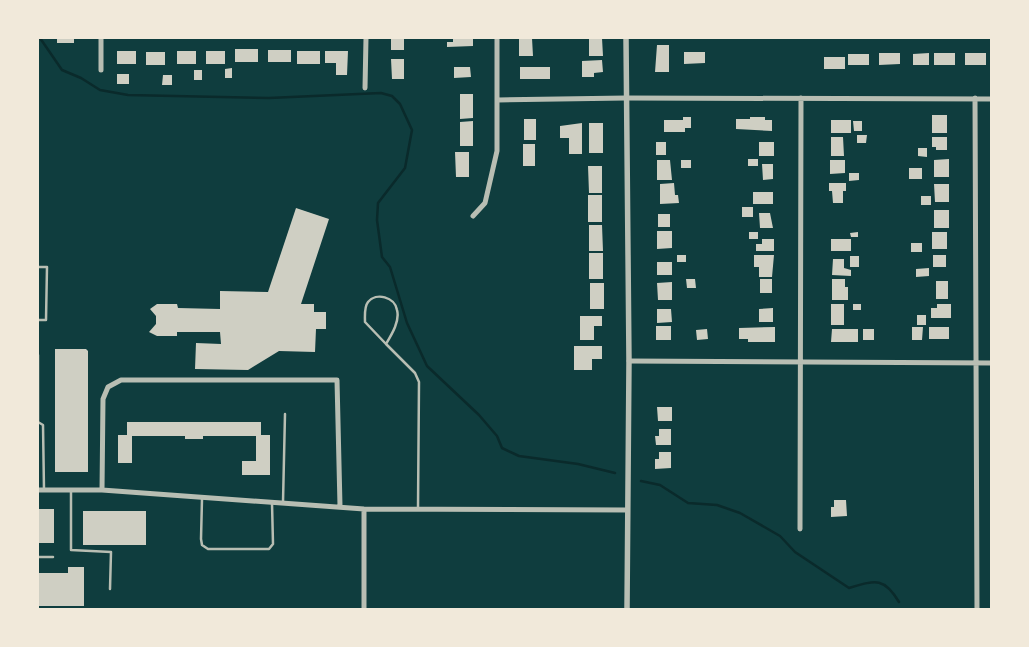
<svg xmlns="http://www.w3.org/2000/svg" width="1029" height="647" viewBox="0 0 1029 647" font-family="'Roboto Condensed',sans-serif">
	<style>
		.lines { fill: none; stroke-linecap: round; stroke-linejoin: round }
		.stream { stroke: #0a2a2b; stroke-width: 2.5 }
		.building { fill: #cfcfc3 }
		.service { stroke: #b8beb3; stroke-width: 2.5 }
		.minor { stroke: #b8beb3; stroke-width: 5 }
		.tertiary { stroke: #b8beb3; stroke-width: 5.5 }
	</style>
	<rect width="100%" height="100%" fill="#0f3d3e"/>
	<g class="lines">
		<path class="stream" d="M40,38l22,32 19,8 19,12 28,5 141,3 112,-5 11,3 8,8 12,26 -7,38 -27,35 -1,17 5,37 8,10 17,56 20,43 52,49 18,21 5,12 17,8 59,8 37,9
			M641,481l19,4 28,18 29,2 23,8 40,23 15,16 54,36c27,-8 35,-11 50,14"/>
	</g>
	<path class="building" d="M57,38h17v5h-17z
		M391,38h13v12h-13z
		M453,38h20v8l-26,1v-5h6z
		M519,38h13l1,18h-14z
		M589,38h13l1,18h-14z
		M657,45h12v27h-14z
		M235,49h23v13h-23z
		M268,50h23v12h-23z
		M117,51h19v13h-19z
		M177,51h19v13h-19z
		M206,51h19v13h-19z
		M297,51h23v13h-23z
		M325,51h23l-1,24h-11v-12h-11z
		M146,52h19v13h-19z
		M684,52h21v11l-21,1z
		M879,53h21v11l-21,1z
		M929,53v12h-16v-11z
		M934,53h21v12h-21z
		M965,53h21v12h-21z
		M848,54h21v11h-21z
		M824,57h21v12h-21z
		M391,59h13v20h-12z
		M602,60l1,12 -9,1v4h-12v-16z
		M454,67h16l1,10 -17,1z
		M520,67h30v12h-30z
		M232,68v10h-7v-9z
		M194,70h8v10h-8z
		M117,74h12v10h-12z
		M163,75h9v10h-10z
		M460,94h13v24l-13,1z
		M932,115h15v18h-15z
		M683,117h8v11h-6v4h-21v-12h19z
		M750,117h15v3h7v11l-36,-2v-10h14z
		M524,119h12v21h-12z
		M831,120h20v13h-20z
		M473,121v25h-13v-24z
		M853,121h9v10h-8z
		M582,123v31h-13v-16h-9v-12z
		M589,123h14v30h-14z
		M857,135h10l-1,8h-9z
		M831,137h12l1,19h-13z
		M932,137h15v13h-11v-3h-4z
		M656,142h10v13h-10z
		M759,142h15v14h-15z
		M523,144h12v22h-12z
		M918,148h9v9l-9,-1z
		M455,152h14v25h-13z
		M748,159h10v7h-10z
		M949,159v18h-15v-17z
		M657,160h13l2,20h-15z
		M681,160h10v8h-10z
		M830,160h15v13l-15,1z
		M762,164h11v15l-10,1z
		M588,166h14v27h-13z
		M909,168h13v11h-13z
		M849,173h10v7l-10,1z
		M674,183l1,12h3l1,8 -19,1v-20z
		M829,183h17v8h-3v12h-10l-1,-12h-3z
		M934,184h15v18h-14z
		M753,192h20v12h-20z
		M588,195h14v27h-14z
		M921,196h10v9h-10z
		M742,207h11v10h-11z
		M296,208l33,11 -28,85h13v8h12v17h-10l-1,23 -36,-1 -31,19 -53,-1 1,-26 25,1 -1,-12h-43v4h-20l-8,-4 7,-8v-8l-6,-7 7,-5h20l1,4 42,1v-18l48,1z
		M934,210h15v18h-15z
		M759,213h11l3,15h-13z
		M658,214h12v13h-12z
		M589,225h13l1,26h-14z
		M657,231h15v17l-15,1z
		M749,232h9v7h-9z
		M858,232v5h-7l-1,-4z
		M932,232h15v17h-15z
		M762,239h12v12h-18v-7h6z
		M831,239h20v12h-20z
		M911,243h11v9h-11z
		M589,253h14v26h-14z
		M677,255h9v7h-9z
		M754,255h20l-2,22h-13v-10h-5z
		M933,255h13v12h-13z
		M850,256h9v11h-9z
		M833,259h11v9l7,2v6l-19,-1z
		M657,262h15v13h-15z
		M929,268v8l-13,1v-8z
		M686,279h9l1,9h-9z
		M760,279h12v14h-12z
		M832,279h13v8h3v13h-16z
		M936,281h12v18h-12z
		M672,282v18h-14l-1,-17z
		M590,283h14v26h-14z
		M831,304h13v21h-13z
		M853,304h8v6h-8z
		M937,304h14v14h-20v-10h6z
		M773,308v14h-14v-13z
		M657,309h14l1,13 -15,1z
		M917,315h9v10h-9z
		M580,316h22v10h-8v14h-14z
		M656,326h15v14h-15z
		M775,327v15h-27v-3h-9v-11z
		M912,327h11l-1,13h-10z
		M929,327h20v12h-20z
		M707,329l1,10 -11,1 -1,-10z
		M832,329h26v13h-27z
		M863,329h11v11h-11z
		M574,346h28v13h-10v11h-18z
		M55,349h31l2,2v121h-33z
		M657,407h15v14h-14z
		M127,422h134v13h9v40h-28v-14h14v-25h-53v3h-18v-3h-53v27h-14v-28h9z
		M659,429h12v16h-15l-1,-9h4z
		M659,452h12v16l-16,1v-10h4z
		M834,500h12l1,16 -16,1v-10h3z
		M38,509h16v34h-16z
		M83,511h63v34h-63z
		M68,567h16v39h-46v-33h30z"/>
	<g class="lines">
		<path class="service" d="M38,267h9l-1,53h-8
			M386,344l-21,-22c0,-6 -1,-15 3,-20 8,-10 27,-5 29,8 3,11 -5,24 -11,34l29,29 4,9 -1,126
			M38,355v67l5,3 1,65
			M71,491v59l40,2 -1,37
			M202,499l-1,40 1,6 6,4h61l4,-5 -1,-41
			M283,502l2,-88
			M38,557h15"/>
		<path class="minor" d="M101,70v-32
			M365,88l1,-50
			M975,98l2,512
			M498,100l128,-2 366,1
			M473,216l12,-13 12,-52v-113
			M629,361l363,2
			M38,490h64l262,19 263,1
			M102,490l1,-91 5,-12 13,-7h216l3,126
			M800,529l1,-431
			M364,610v-101"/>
		<path class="tertiary" d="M626,38l3,323 -2,249"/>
	</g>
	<rect width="1029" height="647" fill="none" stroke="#f1e9da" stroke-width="78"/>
</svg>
